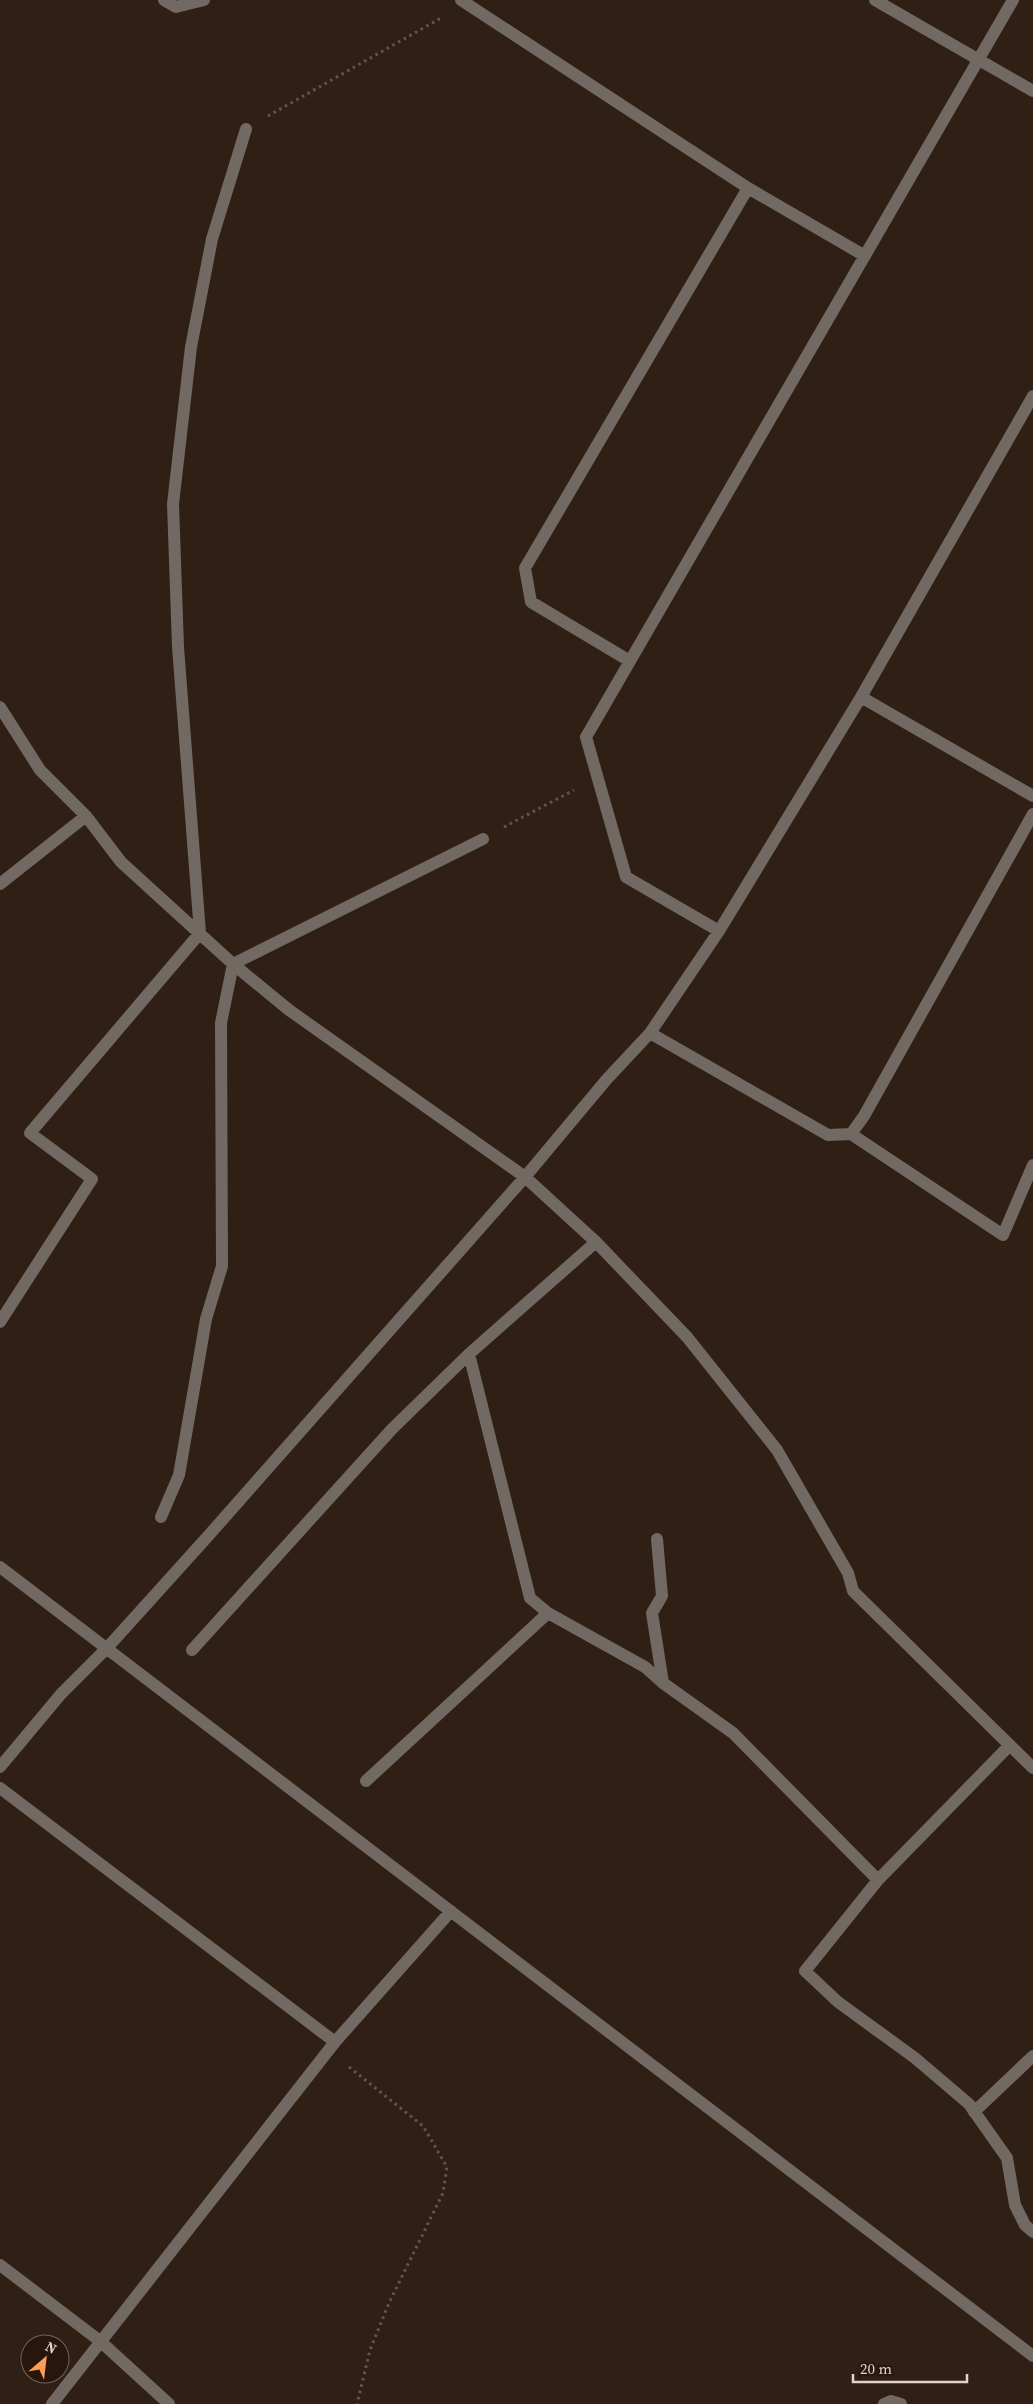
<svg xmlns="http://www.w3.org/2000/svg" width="1033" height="2404" viewBox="0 0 1033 2404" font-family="'Source Serif 4',serif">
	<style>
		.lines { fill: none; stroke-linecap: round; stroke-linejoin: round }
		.path { stroke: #65564c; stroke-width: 3; stroke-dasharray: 2.5 4; stroke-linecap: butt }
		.minor { stroke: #726963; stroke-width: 12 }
	</style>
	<rect width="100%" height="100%" fill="#301f14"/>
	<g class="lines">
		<path class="path" d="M268,116l173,-98
			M504,827l70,-37
			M349,2067l74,59 24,41 -4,26 -54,110 -19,47 -13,54"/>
		<path class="minor" d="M164,0l12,7 28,-7
			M461,0l287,188 117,68
			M875,0l158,91
			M628,660l-97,-58 -6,-34 223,-380
			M861,697l172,99
			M0,707l40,63 46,46 35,46 112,102 56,46 236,167 71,65 91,95 90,113 71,123 5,18 180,177
			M0,884l86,-68
			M719,931l-93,-54 -40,-140 427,-737
			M650,1033l178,102 23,-1 13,-18 169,-302
			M851,1134l152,101 30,-70
			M596,1242l-127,112 61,244 18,15 97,54 18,16 70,50 145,147
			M0,1322l92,-143 -62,-46 170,-200 -22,-286 -5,-143 18,-157 21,-108 34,-110
			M161,1517l18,-42 27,-156 16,-53 -1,-243 12,-59 250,-125
			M657,1539l5,57 -10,17 11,70
			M0,1567l1033,789
			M192,1650l200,-221 77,-75
			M1009,1746l-131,134 -73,91 33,31 77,56 54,46 38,54 8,47 10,20 8,7
			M0,1767l61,-73 46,-46 102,-113 316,-358 82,-98 43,-46 69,-102 142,-234 172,-301
			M366,1781l182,-168
			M0,1788l335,254
			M974,2112l59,-56
			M0,2265l100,76 69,63
			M52,2404l283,-362 116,-131
			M884,2404l7,-3 10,3"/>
	</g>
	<g transform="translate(45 2359) rotate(28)"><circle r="24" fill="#26160b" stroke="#706258"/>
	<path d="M0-4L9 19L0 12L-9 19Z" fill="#fd9d55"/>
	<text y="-8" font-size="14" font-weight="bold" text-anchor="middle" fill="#dfd3cc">N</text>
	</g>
	<path d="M853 2374v8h114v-8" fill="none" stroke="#dfd3cc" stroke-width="2.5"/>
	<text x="860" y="2374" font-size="15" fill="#dfd3cc" stroke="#26160b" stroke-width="4" paint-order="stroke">20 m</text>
</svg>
